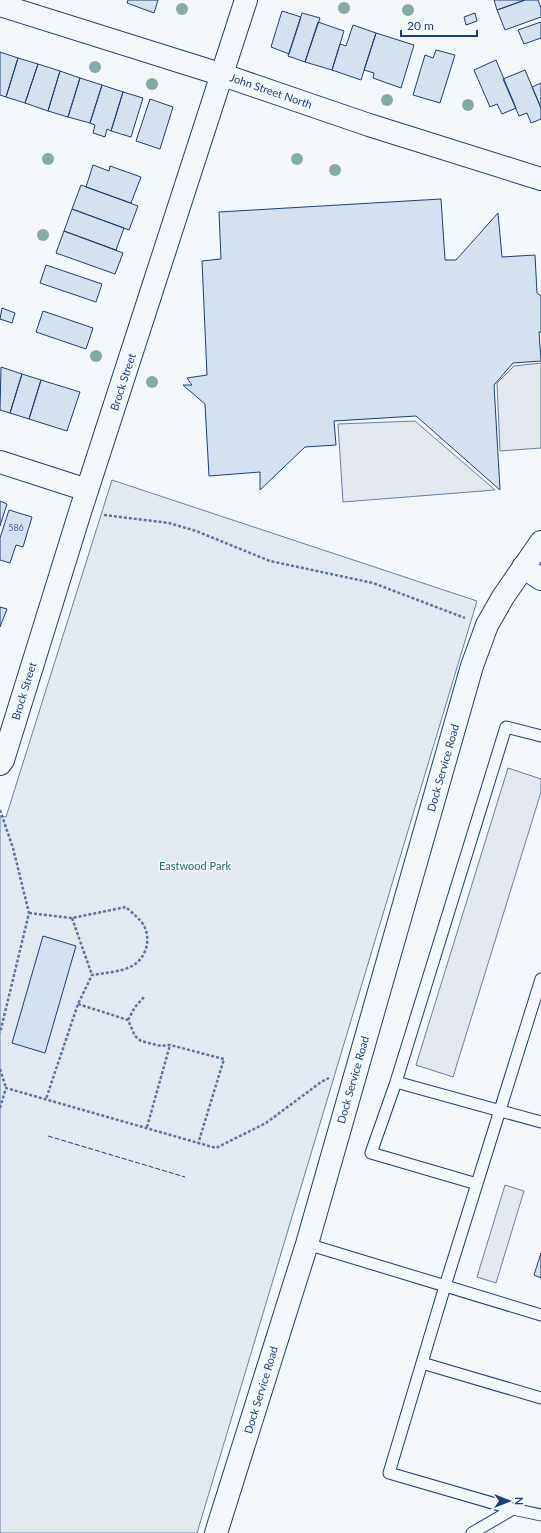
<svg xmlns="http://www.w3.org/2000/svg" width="541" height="1533" viewBox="0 0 541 1533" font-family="Lato,sans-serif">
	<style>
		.green { fill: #e3e9f0; stroke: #687fa3 }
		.parking { fill: #e3e8f0; stroke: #687fa3 }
		.building { fill: #d5e0f0; stroke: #1d3f73 }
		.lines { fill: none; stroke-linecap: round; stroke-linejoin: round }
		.service-casing { stroke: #1d3f73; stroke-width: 13 }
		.minor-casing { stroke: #1d3f73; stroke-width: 24 }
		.tertiary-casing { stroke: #1d3f73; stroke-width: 24 }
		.path { stroke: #5e769c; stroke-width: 2.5; stroke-dasharray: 3 2; stroke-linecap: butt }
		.service { stroke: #f4f7fb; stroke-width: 11 }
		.minor { stroke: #f4f7fb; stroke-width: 22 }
		.tertiary { stroke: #f4f7fb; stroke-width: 22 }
		.fence { stroke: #1d3f73; stroke-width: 1; stroke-dasharray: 5 2; stroke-linecap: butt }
		.tree { fill: #86aba6 }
		.labels { text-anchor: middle; stroke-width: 3; stroke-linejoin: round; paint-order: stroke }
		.number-label { font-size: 9px; fill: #4b6792 }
		.street-label { font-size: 11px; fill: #1d3f73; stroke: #f4f7fb }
		.park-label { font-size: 11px; fill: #2c6c60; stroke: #f4f7fb }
	</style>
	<rect width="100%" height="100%" fill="#f4f7fb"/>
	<path class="green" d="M112,480l365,121 -280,932h-197v-717l6,1z"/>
	<path class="parking" d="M541,363v85l-41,3 -3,-68 17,-17z
		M415,421l80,69 -152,12 -5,-78z
		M508,768l33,11v13l-88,285 -37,-12z
		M505,1185l19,6 -28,92 -19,-6z"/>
	<path class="building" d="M128,0h30l-4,13 -27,-10z
		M494,0h31l-28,10z
		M525,0h13l3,8v9l-36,13 -8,-20z
		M282,11l19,6 -12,37 -18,-7z
		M302,13l18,5 -15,44 -17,-6z
		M475,13l2,8 -11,4 -2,-8z
		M318,22l26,9 -12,39 -27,-8z
		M541,22v16l-17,6 -6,-14z
		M353,25l23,8 -15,47 -29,-10 8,-26 6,2z
		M376,33l38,12 -13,43 -28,-10 1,-5 -10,-3z
		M436,50l19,5 -15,48 -27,-8 12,-40 8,3z
		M0,52l18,6 -12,39 -6,-2z
		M18,58l20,6 -13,39 -19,-6z
		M496,60l20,48 -14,6 -5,-10 -7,3 -16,-37z
		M38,64l22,7 -12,40 -23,-8z
		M525,70l16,38v11l-10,4 -4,-10 -8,3 -16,-37z
		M60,71l20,7 -12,39 -20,-6z
		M80,78l22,7 -12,38 -22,-6z
		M541,83v25l-9,-21z
		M102,85l21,7 -12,39 -4,-2 -2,8 -12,-4 2,-8 -5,-2z
		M123,92l20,6 -12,39 -20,-6z
		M150,99l23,8 -13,42 -24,-8z
		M93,165l16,6 1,-5 31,11 -10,26 -45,-16z
		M81,185l57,21 -9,24 -57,-21z
		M441,199l4,61h11l42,-47 4,44 33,-2 2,38 4,3v36h-2l2,29 -28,2 -19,22 6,105 -84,-74 -82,5 2,24 -31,2 -45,43v-18l-51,4 -4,-72 -22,-19h9l-5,-7 20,-3 -5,-114 19,-2 -2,-47z
		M72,209l52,19 -8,22 -52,-19z
		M64,231l59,22 -8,21 -59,-21z
		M46,265l56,19 -6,18 -56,-19z
		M2,308l13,5 -3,10 -12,-4z
		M43,311l50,17 -7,21 -50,-17z
		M1,367l21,7 -12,39 -10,-3z
		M22,374l19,6 -12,39 -19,-6z
		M41,380l39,12 -13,39 -38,-12z
		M0,501l7,3 -7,22z
		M9,510l23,7 -9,30 -7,-2 -6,18 -10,-3v-22z
		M0,607l7,2 -7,18z
		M43,936l33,10 -31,107 -33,-10z
		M541,1253v25l-7,-3z"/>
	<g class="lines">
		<defs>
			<path id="service" d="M541,736l-35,-9 -110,355 145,40
				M396,1082l-25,71 106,31
				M307,1244l234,71
				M422,1363l119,35
				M513,1509l-124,-36 56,-187 96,-307
				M472,1533l41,-24 28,6"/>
			<path id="minor" d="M0,462l87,28
				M523,567l18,12
				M0,764l3,-4 77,-248 166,-512
				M216,1533l91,-289 165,-578 15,-41 16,-28 38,-55"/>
			<path id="tertiary" d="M0,5l223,70 146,50 172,54"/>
		</defs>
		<use href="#service" class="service-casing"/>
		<use href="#minor" class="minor-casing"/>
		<use href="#tertiary" class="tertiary-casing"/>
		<path class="path" d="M104,515l65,8 27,8 74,30 103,22 92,35
			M0,810l13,38 16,65 -29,120
			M29,913l43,5 54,-11c6,6 16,13 19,21 6,14 0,31 -13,38 -11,6 -28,7 -40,9l-14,29 -32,95
			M72,918l20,57
			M78,1004l50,16 7,16 6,5 20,5 9,-1 54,14 -26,85
			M128,1020l7,-13 10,-11
			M0,1069l6,19
			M0,1108l6,-20 210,60 50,-25 55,-41 8,-4
			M147,1127l23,-82"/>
		<use href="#service" class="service"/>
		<use href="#minor" class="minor"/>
		<use href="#tertiary" class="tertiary"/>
		<path class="fence" d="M48,1136l137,41"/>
	</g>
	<g class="tree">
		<circle cx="344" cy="8" r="6"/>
		<circle cx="182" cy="9" r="6"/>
		<circle cx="408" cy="10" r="6"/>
		<circle cx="95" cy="67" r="6"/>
		<circle cx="152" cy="84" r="6"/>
		<circle cx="387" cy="100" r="6"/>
		<circle cx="468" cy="105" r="6"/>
		<circle cx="48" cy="159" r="6"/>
		<circle cx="297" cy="159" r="6"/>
		<circle cx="335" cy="170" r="6"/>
		<circle cx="43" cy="235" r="6"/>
		<circle cx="96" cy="356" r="6"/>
		<circle cx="152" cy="382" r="6"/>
	</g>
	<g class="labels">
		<g class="number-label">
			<text x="16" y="531">586</text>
		</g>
		<g class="street-label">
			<text transform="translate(271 91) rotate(19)" y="4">John Street North</text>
			<text transform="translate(123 382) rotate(-72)" y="4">Brock Street</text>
			<text transform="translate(24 691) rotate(-73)" y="4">Brock Street</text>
			<text transform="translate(443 768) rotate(-74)" y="4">Dock Service Road</text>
			<text transform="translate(353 1080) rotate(-74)" y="4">Dock Service Road</text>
			<text transform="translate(261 1390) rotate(-73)" y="4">Dock Service Road</text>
		</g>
		<g class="park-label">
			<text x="195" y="870">Eastwood Park</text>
		</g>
	</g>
	<g transform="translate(509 1501) rotate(90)" stroke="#f4f7fb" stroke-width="3" paint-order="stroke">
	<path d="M0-3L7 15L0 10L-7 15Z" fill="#1d3f73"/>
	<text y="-6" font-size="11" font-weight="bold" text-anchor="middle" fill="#1d3f73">N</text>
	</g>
	<path d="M401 30v6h76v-6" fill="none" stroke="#1d3f73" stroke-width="2"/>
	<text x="407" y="30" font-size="12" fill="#1d3f73" stroke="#f4f7fb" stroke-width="3" paint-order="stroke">20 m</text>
</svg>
